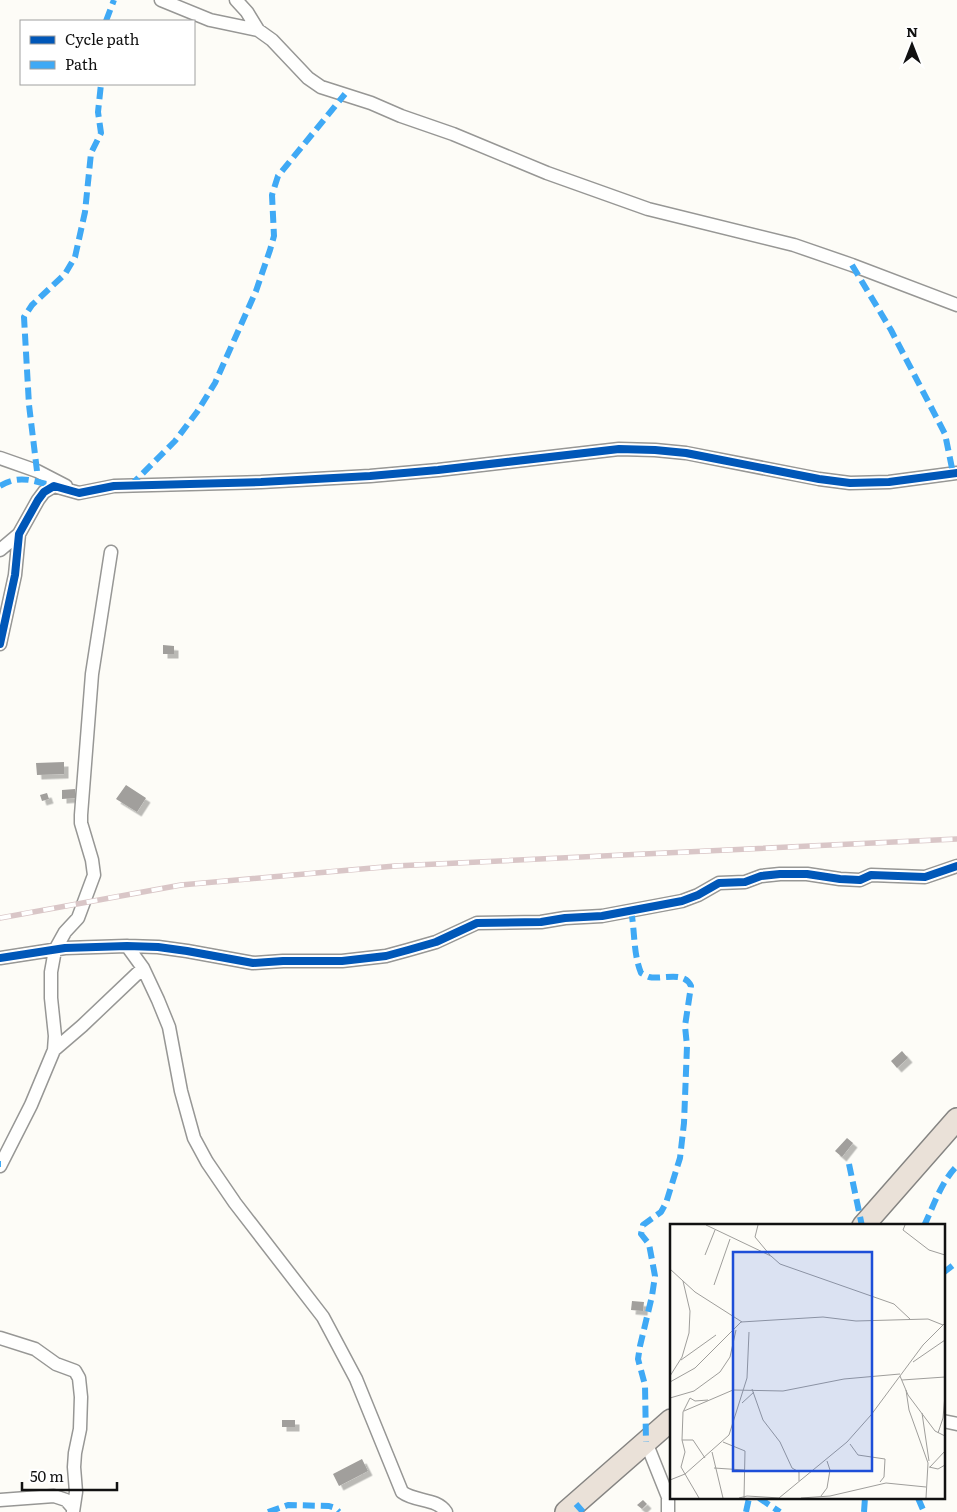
<svg xmlns="http://www.w3.org/2000/svg" width="957" height="1512" viewBox="0 0 957 1512" font-family="Literata,serif">
	<style>
		.building { fill: #a19f9c; filter: url(#shadow) }
		.lines { fill: none; stroke-linecap: round; stroke-linejoin: round }
		.street-casing { stroke: #979795; stroke-width: 15 }
		.highway-casing { stroke: #858482; stroke-width: 24 }
		.street { stroke: #fffffe; stroke-width: 12 }
		.highway { stroke: #eae1d8; stroke-width: 21 }
		.rail-casing { stroke: #d9c6c7; stroke-width: 5.5 }
		.rail { stroke: #fff; stroke-width: 4; stroke-dasharray: 11; stroke-linecap: butt }
		.quiet { stroke: #3fa9f5; stroke-width: 6; stroke-dasharray: 12 6; stroke-linecap: butt }
		.cycleway-casing { stroke: #fff; stroke-width: 11 }
		.cycleway { stroke: #0057b8; stroke-width: 8 }
		.inset-road { fill: none; stroke: #9f9e9b; stroke-width: 1 }
		.view { fill: #1d4ed8; fill-opacity: 0.15; stroke: #1d4ed8; stroke-width: 2.5 }
		.inset-edge { fill: none; stroke: #111; stroke-width: 2.5 }
	</style>
	<defs>
		<filter id="shadow"><feDropShadow dx="4.5" dy="4.5" stdDeviation="0" flood-color="#0004"/></filter>
	</defs>
	<rect width="100%" height="100%" fill="#fdfcf7"/>
	<path class="building" d="M163,645l11,1v8h-11z
		M64,762v12l-27,1 -1,-12z
		M126,785l20,13 -9,14 -21,-13z
		M75,789l1,9 -14,1v-9z
		M47,793l2,6 -7,2 -2,-6z
		M902,1051l6,7 -11,10 -6,-7z
		M847,1138l6,5 -11,14 -7,-6z
		M632,1301l12,1 -1,9 -12,-1z
		M282,1420h13v7h-13z
		M362,1459l6,12 -29,15 -6,-12z
		M643,1500l4,4 -5,5 -5,-4z"/>
	<g class="lines">
		<defs>
			<path id="street" d="M161,0l49,20 48,10 14,10 36,38 13,9 50,16 30,13 52,18 94,39 101,36 146,36 58,20 105,40
				M236,0l11,12 11,18
				M0,458l37,13 29,15
				M0,550l19,-16
				M0,644l15,-69 4,-41 19,-34 6,-8 10,-6 25,7 35,-7 147,-4 109,-6 68,-6 181,-21 36,1 31,3 133,26 31,4 39,-1 68,-9
				M127,946l16,22 15,32 11,27 12,64 13,47 13,24 28,41 88,114 33,62 46,113c13,10 35,6 44,20
				M0,958l65,-10 62,-2 31,1 29,4 66,12 30,-2h59l44,-5 22,-6 28,-8 41,-19 64,-1 24,-4 37,-2 80,-15 16,-6 21,-12 26,-1 16,-6 19,-2h27l33,5 20,1 11,-5 54,2 32,-11
				M54,1050l28,-24 61,-58
				M0,1166l31,-61 23,-55 1,-14 -4,-38v-26l4,-22 10,-18 13,-14 16,-43 -2,-15 -11,-37v-8l11,-141 19,-122
				M0,1338l35,11 21,15 19,7 4,7 2,19 -1,32 -5,24 -1,14 2,25 -3,20
				M943,1421l14,3
				M646,1442l22,55v15
				M0,1500l54,-4 12,4 7,8"/>
			<path id="highway" d="M863,1226l94,-107
				M566,1512l105,-92"/>
		</defs>
		<use href="#street" class="street-casing"/>
		<use href="#highway" class="highway-casing"/>
		<use href="#street" class="street"/>
		<use href="#highway" class="highway"/>
		<defs>
			<path id="rail" d="M0,918l181,-33 214,-19 562,-27"/>
		</defs>
		<use href="#rail" class="rail-casing"/>
		<use href="#rail" class="rail"/>
		<path class="quiet" d="M106,21l8,-21
			M852,265l39,65 54,104 8,39
			M37,471l-8,-66 -5,-88 8,-12 33,-31 10,-17 10,-45 6,-59 10,-20 -3,-21 3,-28
			M0,486c20,-12 33,-5 54,0
			M130,486l45,-45 22,-29 18,-29 41,-92 14,-41 4,-14 -2,-41 6,-19 67,-82
			M631,910c4,21 2,43 10,63 2,1 5,3 8,4 13,3 35,-7 42,9l-6,40 2,20 -3,77 -4,35 -14,45 -5,9 -18,13 -2,9 8,10 6,32 -3,20 -12,50 -2,13 7,26 1,57
			M0,1164h1
			M849,1164l13,62
			M924,1226c10,-21 17,-44 33,-60
			M943,1273l14,-11
			M759,1498l21,14
			M918,1498l6,14
			M576,1504l7,8
			M268,1512l20,-7 41,1 6,2 4,4
			M746,1512l3,-14
			M864,1512l1,-14"/>
		<defs>
			<path id="cycleway" d="M0,644l15,-69 4,-41 19,-34 6,-8 10,-6 25,7 35,-7 147,-4 109,-6 68,-6 181,-21 36,1 31,3 133,26 31,4 39,-1 68,-9
				M0,958l65,-10 62,-2 31,1 29,4 66,12 30,-2h59l44,-5 22,-6 28,-8 41,-19 64,-1 24,-4 37,-2 80,-15 16,-6 21,-12 26,-1 16,-6 19,-2h27l33,5 20,1 11,-5 54,2 32,-11"/>
		</defs>
		<use href="#cycleway" class="cycleway-casing"/>
		<use href="#cycleway" class="cycleway"/>
	</g>
	<g transform="translate(670 1224)">
		<rect width="275" height="275" fill="#fdfcf7"/>
		<path class="inset-road" d="M36,1l65,31 9,8 114,40 16,15M88,1l-3,12 15,18M235,1l-2,5 26,20 16,5M35,31l10,-25M0,45l25,23 47,30M44,61l16,-46M11,136l35,-25M243,138l32,-22M0,152l12,-19 7,-24 1,-22 -7,-30M230,152l8,19 27,36 10,5M232,156l43,-3M0,158l25,-14 46,-46 82,-5 33,4 72,-2 15,6M82,165l11,31 17,22 12,26 7,4v9M236,166l3,20 19,53 -2,35M0,174l24,-7 26,-19 10,-15 6,-27M72,179l12,-11M14,187l49,-21 50,1 61,-12 56,-5M252,189l7,48M268,209l5,-15 2,-23M12,216h11l12,18M53,218l22,9 -1,47M180,220l8,11 27,4 -1,18 -4,5M42,228l11,46M259,243l9,2 7,-4M260,243l15,-16M44,244l30,2M15,250l-4,-7 4,-15 -3,-12 1,-28 7,-14 5,3 13,-1M15,250l14,24M0,256l15,-6 44,-39 18,-57 2,-46M151,272l6,-8 3,-18 -3,-9M69,274l8,-2 33,2M109,274l68,-56 24,-27 52,-70 22,-22M131,274l29,-2 56,-13 40,4"/>
		<path class="view" d="M63,28h139v219h-139z"/>
		<rect width="275" height="275" class="inset-edge"/>
	</g>
	<rect x="20" y="20" width="175" height="65" fill="#ffffff" stroke="#a0a0a0"/>
	<rect x="30" y="36" width="25" height="8" fill="#0057b8" stroke="#a0a0a0"/>
	<text x="65" y="45" font-size="15" fill="#111111">Cycle path</text>
	<rect x="30" y="61" width="25" height="8" fill="#3fa9f5" stroke="#a0a0a0"/>
	<text x="65" y="70" font-size="15" fill="#111111">Path</text>
	<g transform="translate(912 45)" stroke="#ffffff" stroke-width="4" paint-order="stroke">
	<path d="M0-4L9 19L0 12L-9 19Z" fill="#111111"/>
	<text y="-8" font-size="14" font-weight="bold" text-anchor="middle" fill="#111111">N</text>
	</g>
	<path d="M22 1482v8h95v-8" fill="none" stroke="#111111" stroke-width="2.5"/>
	<text x="30" y="1482" font-size="15" fill="#111111" stroke="#ffffff" stroke-width="4" paint-order="stroke">50 m</text>
</svg>
